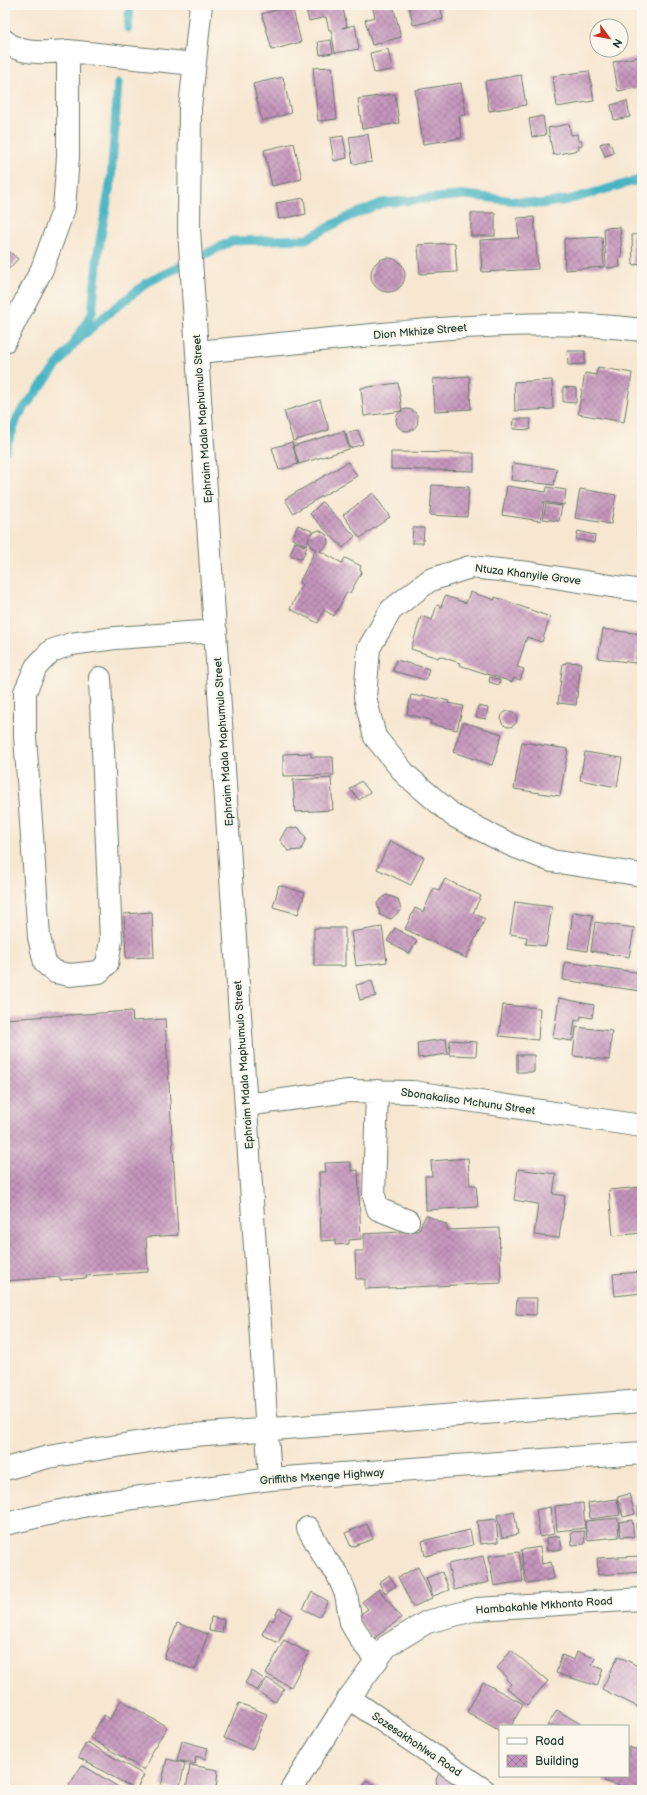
<svg xmlns="http://www.w3.org/2000/svg" width="647" height="1795" viewBox="0 0 647 1795" font-family="'Balsamiq Sans',sans-serif">
	<style>
		.lines { fill: none; stroke-linecap: round; stroke-linejoin: round }
		.stream { stroke: #47b4c3; stroke-width: 9 }
		.building { fill: url(#building-cross-hatch) }
		.minor-casing { stroke: #6b786b; stroke-width: 24 }
		.minor { stroke: #fff; stroke-width: 22 }
		.labels { text-anchor: middle; stroke-width: 4; stroke-linejoin: round; paint-order: stroke }
		.street-label { font-size: 11px; fill: #1f3d34; stroke: #fbf7ec }
	</style>
	<defs>
		<pattern id="building-cross-hatch" width="8" height="8" patternUnits="userSpaceOnUse"><rect width="8" height="8" fill="#c494bc"/><path d="M0 0l8 8M0 8l8-8" fill="none" stroke="#9f7a9a"/></pattern>
	</defs>
	<rect width="100%" height="100%" fill="#fbf7ec"/>
	<filter id="ink" filterUnits="userSpaceOnUse"><feTurbulence type="fractalNoise" baseFrequency=".025" numOctaves="2"/><feDisplacementMap in="SourceGraphic" scale="8" xChannelSelector="R" yChannelSelector="G"/><feConvolveMatrix kernelMatrix="1 2 1 2 8 2 1 2 1" color-interpolation-filters="sRGB"/></filter>
	<filter id="wash" filterUnits="userSpaceOnUse"><feTurbulence type="fractalNoise" baseFrequency=".012" numOctaves="4" result="noise"/><feDisplacementMap in="SourceGraphic" scale="16" xChannelSelector="R" yChannelSelector="G"/><feGaussianBlur stdDeviation="0.9" result="paint"/><feColorMatrix in="noise" values="0 0 0 0 0 0 0 0 0 0 0 0 0 0 0 0 0 1.4 0 .05"/><feComposite in="paint" operator="in"/></filter>
	<g filter="url(#wash)">
		<rect width="100%" height="100%" fill="#f7e7d1"/>
		<g class="lines">
			<path class="stream" d="M128,28l2,-23
				M71,347l29,-27 48,-38 84,-41 74,-2 44,-23 32,-13 84,-8 74,9 28,-4 74,-21
				M5,451l13,-35 53,-69 21,-34 6,-60 13,-74 7,-96"/>
		</g>
		<g id="blocks">
			<path class="building" d="M305,5h37l5,21 -5,2 13,-3 4,24 -24,4 -4,-23h-2l-3,-13 -17,4z
				M372,5h21l8,32 -29,8 -7,-25 10,-3z
				M409,5h31l3,14 -30,6z
				M292,6l9,36 -29,8 -10,-36z
				M331,40l2,13 -13,2 -2,-13z
				M388,49l4,21 -18,3 -4,-20z
				M642,56v31l-24,4 -5,-29z
				M332,67l5,52 -19,2 -5,-53z
				M589,71l5,30 -37,6 -4,-31z
				M521,75l5,30 -37,6 -4,-30z
				M283,77l8,36 -29,8 -9,-37z
				M461,83l5,32 -7,1 3,22 -39,6 -8,-54z
				M395,94l4,29 -37,6 -4,-30z
				M627,101l3,16 -16,3 -3,-15z
				M543,116l3,19 -14,2 -3,-18z
				M569,124l2,11 6,-1 1,7h4v4l-4,1 1,4 -26,5 -5,-27z
				M368,134l4,28 -19,2 -4,-27z
				M343,136l4,22 -13,3 -4,-23z
				M609,141l5,12 -9,3 -5,-12z
				M294,143l8,36 -30,7 -8,-36z
				M304,198l2,16 -27,5 -3,-16z
				M471,213h24v23h-24z
				M534,217l4,52 -56,3 -2,-32 39,-2 -2,-20z
				M620,227l2,31h-3l1,9 -14,1 -2,-40z
				M642,234v30l-9,1 -1,-30z
				M602,237l2,30 -39,3 -1,-31z
				M455,243l2,29 -37,2 -2,-29z
				M5,248l13,11 -13,14z
				M371 275a17 17 0 1 1 34 0a17 17 0 1 1-34 0Z
				M567,351h18v13l-17,1z
				M598,367l34,6 -8,49 -46,-8 7,-41 11,2z
				M469,376l2,33 -36,2 -2,-32z
				M552,380l1,29 -38,2 -1,-29z
				M398,383l4,28 -38,5 -3,-28z
				M563,387l13,1v15l-13,-1z
				M320,400l9,30 -36,11 -9,-30z
				M396 420a11 11 0 1 1 22 0a11 11 0 1 1-22 0Z
				M514,419h17l-1,11 -17,-1z
				M358,430l5,14 -13,4 -4,-14z
				M344,431l5,18 -50,15 -6,-18z
				M292,442l6,22 -19,6 -7,-22z
				M391,452l83,1v18l-83,-2z
				M348,462l9,14 -64,37 -8,-14z
				M513,463l44,6 -3,16 -43,-5z
				M432,485l37,2 -2,30 -37,-2z
				M507,486l39,6 1,-5 19,3 -2,15 -20,-3 -3,19 -39,-6z
				M580,489l36,6 -5,29 -36,-6z
				M373,493l17,24 -30,21 -17,-23z
				M322,502l33,34 -12,12 -33,-34z
				M546,504l16,2 -3,15 -16,-2z
				M641,513h1v24l-5,-1z
				M298,525l14,6 -2,3 9,-4 8,5 1,9 -8,7 22,12 3,-5 16,8 -1,4 2,1 -12,22 -3,-1 -13,24 -10,-6 -6,13 -28,-14 12,-25 -3,-1 17,-34 -5,-2 -2,-6v-4l-3,8 -14,-6z
				M413,528h11l-1,15h-11z
				M578,531l17,4 -1,8 -18,-4z
				M295,542l12,5 -5,12 -12,-4z
				M470,592l25,8v-3l55,20 -8,25 -15,-5 -10,30 7,2 -4,11 -6,-2 -2,4 -53,-17 1,-2 -21,-7 -1,2 -27,-9 10,-33 11,4 5,-15 4,2 4,-11 21,7z
				M603,629l37,5 -5,29 -37,-5z
				M396,660l33,9 -3,11 -33,-9z
				M566,662l15,1 -5,42 -18,-2 5,-40 2,1z
				M490,677l10,3 -1,5 -10,-3z
				M411,695l11,2v-2l27,6 -1,2 15,3 -6,24 -27,-6 1,-4 -24,-6z
				M478,706l10,2 -2,11 -10,-2z
				M501 719a8 8 0 1 1 16 0a8 8 0 1 1-16 0Z
				M463,722l39,12 -10,31 -39,-13z
				M522,742l46,7 -8,47 -46,-7z
				M585,752l37,6 -5,29 -37,-7z
				M311,753v4h22l1,18 -51,1v-22z
				M331,778l2,32 -38,2 -2,-32z
				M361,781l9,11 -11,8 -9,-11z
				M298,827l8,11 -5,12 -13,1 -8,-11 6,-11z
				M390,841l34,16 -13,28 -34,-16z
				M445,879l36,17 -8,17 12,6 -19,39 -61,-29 10,-21 8,4 11,-24 5,3z
				M279,885l26,8 -7,21 -25,-7z
				M386,895l12,4 3,11 -10,9 -11,-4 -3,-12z
				M515,902l37,5 -6,39 -20,-2 1,-7 -17,-3z
				M152,912l2,45 -28,1 -2,-44z
				M573,912l20,3 -6,36 -19,-3z
				M595,922l39,6 -5,29 -38,-6z
				M382,927l5,35 -31,4 -5,-34z
				M314,928h31v38h-31z
				M395,928l22,13 -8,13 -22,-13z
				M565,962l77,11 -1,18 -78,-11z
				M372,981l4,15 -16,4 -4,-15z
				M559,998l35,7 -2,13 -11,-2 -1,5 -5,-1 -3,21 -19,-3z
				M503,1005l37,3 -2,32 -39,-4z
				M132,1011l1,10 32,-2 13,216 -32,2 2,35 -62,4 1,2 -27,2v-3l-55,4v-262z
				M576,1027l36,4 -3,29 -36,-4z
				M446,1039l2,15 -30,4 -1,-15z
				M450,1040l27,2 -1,14 -27,-1z
				M517,1055h17v17h-17z
				M468,1158l2,27h6l2,22 -52,3 -1,-34h7l-1,-15z
				M351,1162v9l7,-1 3,69 -12,1v4l-14,1v-5l-14,1 -2,-69h7l-1,-9z
				M518,1169l38,5 -3,20 12,2 -6,42 -25,-3 4,-31 -24,-4z
				M642,1187v46l-29,3 -4,-46z
				M426,1215l21,10v5l52,-2 2,55 -136,6v-10h-9l-1,-28h9v-17l54,-3z
				M642,1272v21l-27,3 -2,-22z
				M517,1298h20l-1,17 -20,-1z
				M629,1494l6,20 -12,3 -6,-20z
				M617,1499l3,16 -30,4 -2,-16z
				M583,1503l2,25 -28,3 -2,-25z
				M638,1505h4v16h-4z
				M550,1507l4,27 -14,3 -4,-27z
				M514,1511l4,23 -16,4 -5,-23z
				M618,1518l1,19 -32,3 -2,-19z
				M496,1519l2,23 -18,2 -3,-23z
				M632,1520l2,16 -13,1 -2,-15z
				M642,1522v15h-5l-1,-14z
				M367,1524l6,15 -22,8 -6,-14z
				M470,1530l3,15 -48,11 -3,-15z
				M584,1531l1,13 -13,1 -1,-13z
				M560,1536l2,13 -15,2 -1,-13z
				M540,1547l2,17 9,-2 3,17 -28,4 -5,-33z
				M519,1552l4,29 -29,5 -5,-30z
				M483,1556l6,26 -35,8 -6,-26z
				M642,1556v16l-44,3 -1,-17z
				M418,1567l14,31 -19,9 -15,-30z
				M442,1572l7,18 -16,6 -7,-18z
				M389,1575l7,11 -11,7 -6,-10z
				M379,1589l22,29 -28,21 -17,-22 12,-8 -6,-7z
				M312,1592l16,9 -9,16 -16,-8z
				M279,1608l13,7 -14,28 -16,-9 8,-15 3,2z
				M211,1617l13,3 -2,13 -13,-2z
				M177,1623l31,11 -13,36 -31,-12z
				M284,1640l25,13 -18,34 -25,-13z
				M511,1650l37,31 -21,24 -20,-17 4,-4 -5,-5 1,-2 -10,-9z
				M577,1652l18,6 -3,7 11,4 -6,17 -41,-13 6,-18 12,5z
				M618,1656l24,12v41l-40,-20z
				M252,1671l12,8 -7,12 -12,-8z
				M267,1678l17,11 -9,13 -17,-10z
				M483,1682l40,22 -12,22h-11v5l-33,-19z
				M121,1700l46,27 -17,27 2,1 -8,15 -54,-32 14,-23 6,4z
				M239,1703l28,11 -15,36 -28,-12z
				M557,1710l27,16h-37z
				M182,1741l26,7 -3,11 -9,-3 -1,8 -18,-4z
				M87,1742l57,33 -8,15 -58,-33z
				M628,1747l14,4v39h-22l1,-4 -17,-5 2,-5h22z
				M167,1759l18,4 -6,27 -18,-4z
				M82,1765l40,24 -1,1h-52l1,-2 -2,-1z
				M190,1765l28,5 -2,20h-30z
				M442,1772l17,18h-21l-2,-10 2,-5z
				M366,1780l19,10h-24z"/>
		</g>
	</g>
	<g filter="url(#ink)">
		<use href="#blocks" fill-opacity="0" stroke="#6b786b" stroke-width="1"/>
		<g class="lines">
			<defs>
				<path id="minor" d="M201,5l-11,103 -1,121 81,1250
					M5,41c16,15 43,11 63,10
					M5,341l37,-72 22,-61 4,-51v-106l126,13
					M198,352c61,-6 123,-12 184,-18 84,-8 176,-15 260,-4
					M642,591l-113,-18 -59,-6 -40,13 -39,30 -22,38 -4,49 10,40 31,38 48,41 57,29 41,16 90,14
					M100,678l11,262 -4,24 -8,8 -29,3 -15,-3 -10,-9 -6,-26 -14,-201v-44l11,-25 15,-16 20,-7 44,-6 101,-7
					M377,1091l-3,105 4,13 30,12
					M246,1105l102,-14 65,1 229,34
					M5,1469l43,-12 132,-21 462,-35
					M5,1524l86,-20 179,-25 372,-26
					M308,1528l18,32 11,13 9,21 5,29 12,20 14,17
					M349,1698l135,92
					M291,1790l58,-92 38,-52 40,-24 50,-13 165,-10"/>
			</defs>
			<use href="#minor" class="minor-casing"/>
			<use href="#minor" class="minor"/>
		</g>
	</g>
	<g class="labels">
		<g class="street-label">
			<text transform="translate(420 331) rotate(-5)" y="4">Dion Mkhize Street</text>
			<text transform="translate(202 419) rotate(-94)" y="4">Ephraim Mdala Maphumulo Street</text>
			<text transform="translate(528 574) rotate(7)" y="4">Ntuza Khanyile Grove</text>
			<text transform="translate(223 742) rotate(-94)" y="4">Ephraim Mdala Maphumulo Street</text>
			<text transform="translate(243 1065) rotate(-94)" y="4">Ephraim Mdala Maphumulo Street</text>
			<text transform="translate(468 1101) rotate(8)" y="4">Sbonakaliso Mchunu Street</text>
			<text transform="translate(322 1476) rotate(-4)" y="4">Griffiths Mxenge Highway</text>
			<text transform="translate(544 1605) rotate(-4)" y="4">Hambakahle Mkhonto Road</text>
			<text transform="translate(417 1744) rotate(34)" y="4">Sozesakhohlwa Road</text>
		</g>
	</g>
	<rect width="647" height="1795" fill="none" stroke="#fbf7ec" stroke-width="20"/>
	<rect x="499" y="1725" width="130" height="52" fill="#fbf7ec" stroke="#a3ada2"/>
	<rect x="507" y="1738" width="20" height="6" fill="#ffffff" stroke="#a3ada2"/>
	<text x="535" y="1745" font-size="12" fill="#1f3d34">Road</text>
	<rect x="507" y="1755" width="20" height="12" fill="url(#building-cross-hatch)" stroke="#a3ada2"/>
	<text x="535" y="1765" font-size="12" fill="#1f3d34">Building</text>
	<g transform="translate(609 38) rotate(122)"><circle r="19" fill="#fbf7ec" stroke="#a3ada2"/>
	<path d="M0-3L7 15L0 10L-7 15Z" fill="#c8321e"/>
	<text y="-6" font-size="11" font-weight="bold" text-anchor="middle" fill="#1f3d34">N</text>
	</g>
</svg>
